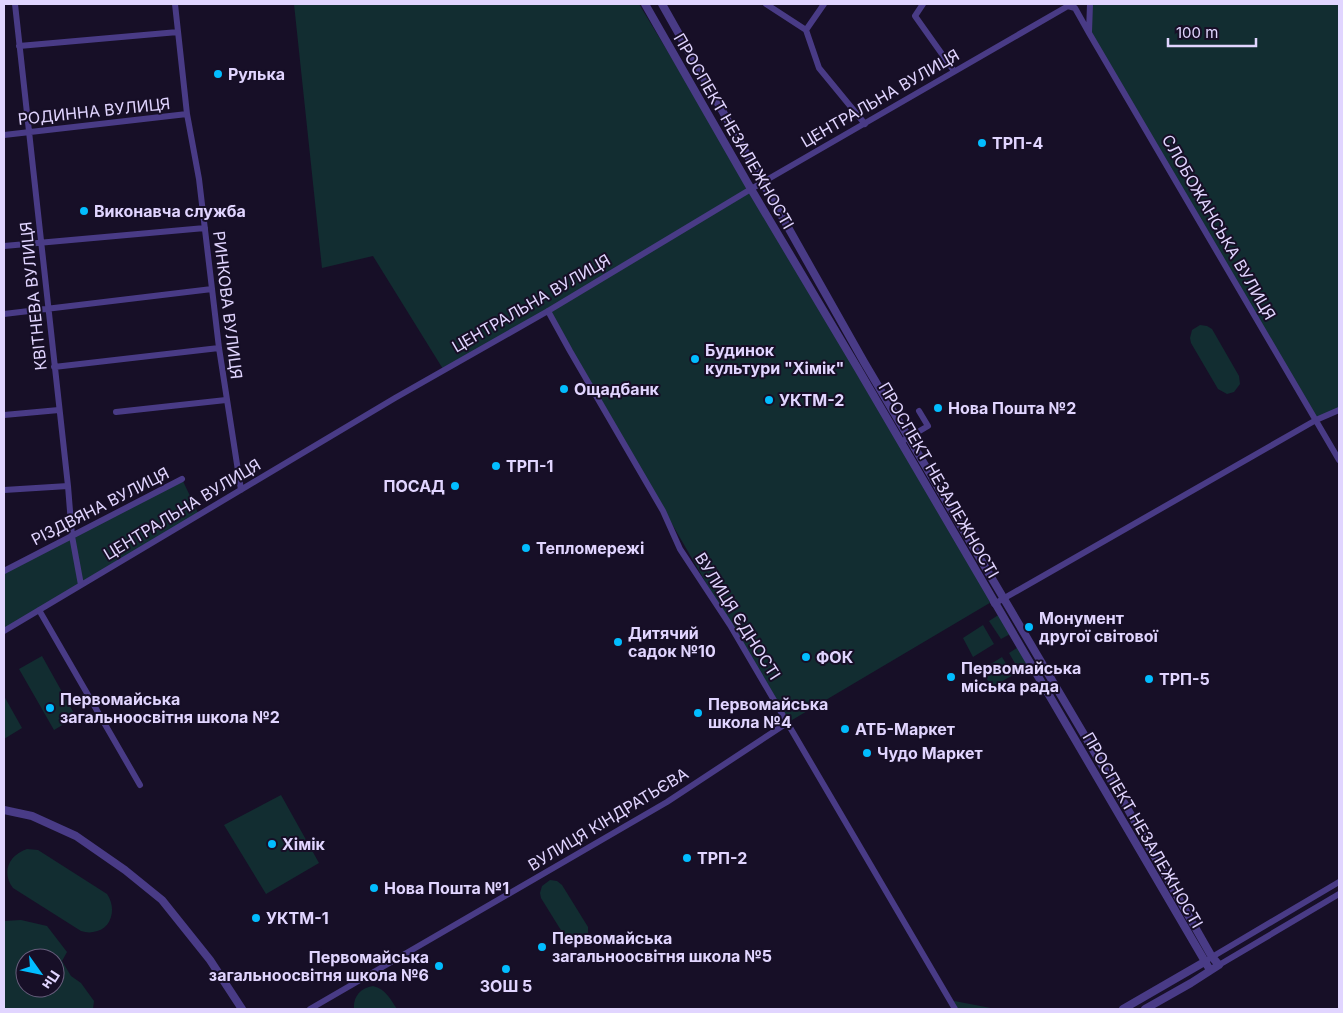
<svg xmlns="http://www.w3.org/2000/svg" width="1343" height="1013" viewBox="0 0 1343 1013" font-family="Inter,sans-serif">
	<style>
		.green { fill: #122d31; fill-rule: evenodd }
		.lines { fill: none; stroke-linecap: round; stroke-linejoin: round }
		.minor { stroke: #493b86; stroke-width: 6 }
		.tertiary { stroke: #493b86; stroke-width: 8 }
		.poi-dot { fill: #02bdff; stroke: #170f27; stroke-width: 2 }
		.labels { text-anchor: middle; stroke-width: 4; stroke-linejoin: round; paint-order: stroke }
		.poi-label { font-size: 16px; font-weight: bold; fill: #e1d5ff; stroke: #170f27; text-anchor: start }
		.street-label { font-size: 16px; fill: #e1d5ff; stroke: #170f27 }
	</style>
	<rect width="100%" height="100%" fill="#170f27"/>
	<path class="green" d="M294,4h345l112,185 242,412 -206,122 -238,-412 -106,58 -70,-113 -51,12z
		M1097,4h242v406l-23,10 -227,-387 1,-27z
		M1200,325l7,1 5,3 27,47 1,8 -6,8 -7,2 -9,-5 -27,-46 -1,-5 2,-8z
		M182,479l17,36 -195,116v-59z
		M1000,614l12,19 -11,6 -12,-18z
		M983,625l11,19 -21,13 -10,-19z
		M1020,646l11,19 -11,7 -11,-19z
		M42,656l34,61 -22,13 -35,-61z
		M1002,657l11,18 -21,12 -11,-17z
		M4,696l18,32 -18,11z
		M281,795l38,68 -53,31 -42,-69z
		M27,849l11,1 69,44c10,14 5,36 -14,38 -4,1 -8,0 -12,-1l-68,-43c-12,-16 -4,-33 14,-39z
		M550,880l7,1 5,4 26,42v8l-5,8 -7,1 -9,-4 -26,-42 -1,-5 2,-7z
		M21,920l26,6 20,26 -5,9 9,15 10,7 13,18 -1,8h-89v-88zM25,958h30v30h-30z
		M373,986c13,3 17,13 24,23h-43c-1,-12 6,-21 19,-23z
		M949,1000l47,9h-41z"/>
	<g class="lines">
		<path class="minor" d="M15,4l53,482 4,50 9,49
			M175,4l12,110 12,65 20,169 22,142
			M766,4l40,26 13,38 46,56
			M923,4l-8,12 39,55
			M806,30l18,-26
			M1089,32l1,-28
			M19,46l159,-14
			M4,135l183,-21
			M4,246l201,-18
			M548,311l22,40 93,160 17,38 50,76 225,384
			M4,314l208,-25
			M54,367l165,-19
			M116,412l110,-12
			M4,415l55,-5
			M901,442l27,-16 -9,-15
			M4,490l64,-4
			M4,571l178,-92
			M993,602l1,2 322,-184 23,-10
			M39,610l101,175
			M4,631l391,-233 153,-87 203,-122 317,-183 7,2 14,25 250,427
			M1212,957l127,-75
			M1219,965l120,-71
			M310,1009l357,-207 120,-79"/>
		<path class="tertiary" d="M645,4l106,185 106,178 353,603
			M662,4l202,358 254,430 94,165 7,8 -28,18 -46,26
			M4,810l28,6 44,20 49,34 37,30 48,60 32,49
			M1123,1009l83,-48"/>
	</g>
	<g class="poi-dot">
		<circle cx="218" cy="74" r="5"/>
		<circle cx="982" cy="143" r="5"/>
		<circle cx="84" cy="211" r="5"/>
		<circle cx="695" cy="359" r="5"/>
		<circle cx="564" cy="389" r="5"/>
		<circle cx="769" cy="400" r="5"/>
		<circle cx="938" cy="408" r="5"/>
		<circle cx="496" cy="466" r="5"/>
		<circle cx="455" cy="486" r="5"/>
		<circle cx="526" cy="548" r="5"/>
		<circle cx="1029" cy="627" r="5"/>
		<circle cx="618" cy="642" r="5"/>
		<circle cx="806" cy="657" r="5"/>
		<circle cx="951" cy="677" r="5"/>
		<circle cx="1149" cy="679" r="5"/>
		<circle cx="50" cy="708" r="5"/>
		<circle cx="698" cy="713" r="5"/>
		<circle cx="845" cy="729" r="5"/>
		<circle cx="867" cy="753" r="5"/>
		<circle cx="272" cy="844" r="5"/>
		<circle cx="687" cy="858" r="5"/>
		<circle cx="374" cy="888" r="5"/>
		<circle cx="256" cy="918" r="5"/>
		<circle cx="542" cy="947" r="5"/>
		<circle cx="439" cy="966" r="5"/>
		<circle cx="506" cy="969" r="5"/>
	</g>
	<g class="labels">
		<g class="poi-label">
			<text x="228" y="80">Рулька</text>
			<text x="992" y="149">ТРП-4</text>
			<text x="94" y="217">Виконавча служба</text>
			<text x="705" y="356">Будинок<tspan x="705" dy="18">культури "Хімік"</tspan></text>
			<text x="574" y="395">Ощадбанк</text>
			<text x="779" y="406">УКТМ-2</text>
			<text x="948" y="414">Нова Пошта №2</text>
			<text x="506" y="472">ТРП-1</text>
			<text x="445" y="492" text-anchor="end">ПОСАД</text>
			<text x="536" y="554">Тепломережі</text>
			<text x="1039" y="624">Монумент<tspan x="1039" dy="18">другої світової</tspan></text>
			<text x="628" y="639">Дитячий<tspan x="628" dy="18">садок №10</tspan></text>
			<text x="816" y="663">ФОК</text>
			<text x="961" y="674">Первомайська<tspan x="961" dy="18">мiська рада</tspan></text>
			<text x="1159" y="685">ТРП-5</text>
			<text x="60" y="705">Первомайська<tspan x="60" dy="18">загальноосвітня школа №2</tspan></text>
			<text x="708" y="710">Первомайська<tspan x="708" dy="18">школа №4</tspan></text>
			<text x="855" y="735">АТБ-Маркет</text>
			<text x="877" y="759">Чудо Маркет</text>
			<text x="282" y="850">Хімік</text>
			<text x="697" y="864">ТРП-2</text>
			<text x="384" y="894">Нова Пошта №1</text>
			<text x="266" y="924">УКТМ-1</text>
			<text x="552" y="944">Первомайська<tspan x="552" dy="18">загальноосвітня школа №5</tspan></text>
			<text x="429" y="963" text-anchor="end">Первомайська<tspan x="429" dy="18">загальноосвітня школа №6</tspan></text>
			<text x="506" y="992" text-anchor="middle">ЗОШ 5</text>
		</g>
		<g class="street-label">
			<text transform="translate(880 98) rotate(-30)" y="6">ЦЕНТРАЛЬНА ВУЛИЦЯ</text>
			<text transform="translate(94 111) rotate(-6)" y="6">РОДИННА ВУЛИЦЯ</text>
			<text transform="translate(734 131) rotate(60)" y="6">ПРОСПЕКТ НЕЗАЛЕЖНОСТІ</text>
			<text transform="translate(1219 227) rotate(60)" y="6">СЛОБОЖАНСЬКА ВУЛИЦЯ</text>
			<text transform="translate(33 296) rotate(-96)" y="6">КВІТНЕВА ВУЛИЦЯ</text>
			<text transform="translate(531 303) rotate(-30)" y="6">ЦЕНТРАЛЬНА ВУЛИЦЯ</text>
			<text transform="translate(228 305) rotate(83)" y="6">РИНКОВА ВУЛИЦЯ</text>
			<text transform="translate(939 480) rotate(60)" y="6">ПРОСПЕКТ НЕЗАЛЕЖНОСТІ</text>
			<text transform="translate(100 506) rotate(-27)" y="6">РІЗДВЯНА ВУЛИЦЯ</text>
			<text transform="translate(182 509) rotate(-31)" y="6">ЦЕНТРАЛЬНА ВУЛИЦЯ</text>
			<text transform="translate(738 616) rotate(58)" y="6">ВУЛИЦЯ ЄДНОСТІ</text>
			<text transform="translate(608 819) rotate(-31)" y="6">ВУЛИЦЯ КІНДРАТЬЄВА</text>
			<text transform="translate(1143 830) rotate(60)" y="6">ПРОСПЕКТ НЕЗАЛЕЖНОСТІ</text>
		</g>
	</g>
	<rect width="1343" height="1013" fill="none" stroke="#e1d5ff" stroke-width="10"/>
	<g transform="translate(40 973) rotate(123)"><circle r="24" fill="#170f27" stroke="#685e7d"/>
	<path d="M0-4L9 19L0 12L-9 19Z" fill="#02bdff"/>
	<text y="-8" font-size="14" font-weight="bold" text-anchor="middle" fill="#e1d5ff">Пн</text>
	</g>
	<path d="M1168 38v8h88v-8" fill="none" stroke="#e1d5ff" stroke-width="2.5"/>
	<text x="1176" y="38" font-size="15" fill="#e1d5ff" stroke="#170f27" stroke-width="4" paint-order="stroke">100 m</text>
</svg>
